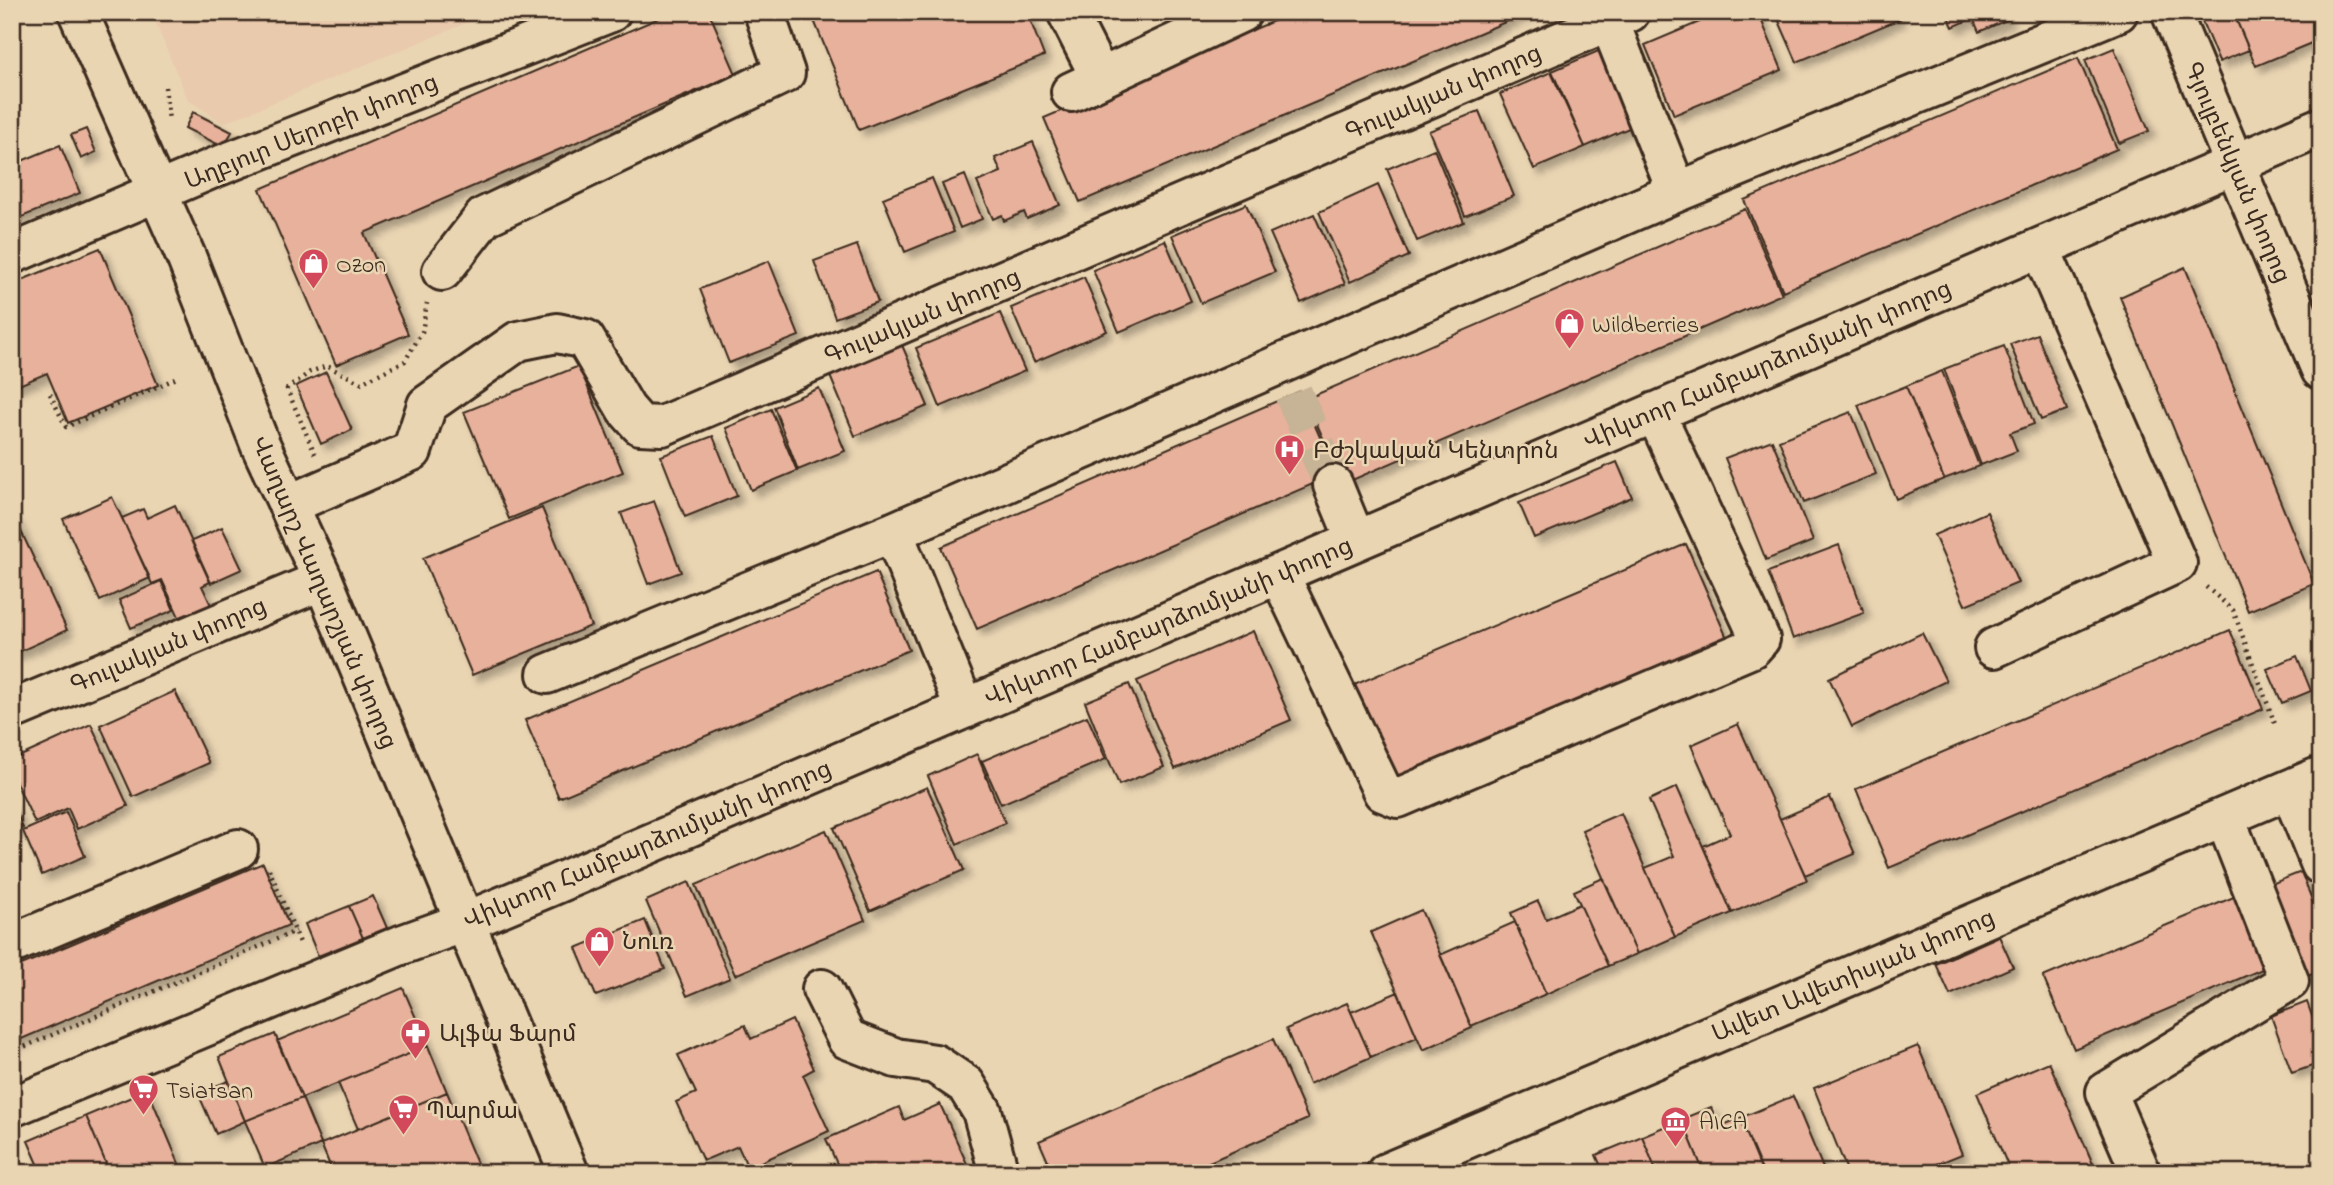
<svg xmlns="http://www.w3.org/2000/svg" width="2333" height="1185" viewBox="0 0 2333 1185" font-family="'Indie Flower','Noto Sans Armenian',sans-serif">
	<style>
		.built { fill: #e9caac }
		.building { fill: #e7b19b; stroke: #3b2a1e; stroke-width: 2; filter: url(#shadow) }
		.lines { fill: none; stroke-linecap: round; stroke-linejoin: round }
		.minor-tunnel { stroke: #c7b395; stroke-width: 38; stroke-dasharray: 38 19; stroke-linecap: butt }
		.minor-casing { stroke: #3b2a1e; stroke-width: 44 }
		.path { stroke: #3b2a1e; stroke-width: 4.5; stroke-dasharray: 2 5; stroke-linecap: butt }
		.minor { stroke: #ead5b3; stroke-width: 38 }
		.labels { text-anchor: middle; stroke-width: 5; stroke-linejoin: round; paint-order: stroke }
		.street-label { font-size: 24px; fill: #3b2a1e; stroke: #ead5b3 }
		.poi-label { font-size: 24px; fill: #3b2a1e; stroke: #ead5b3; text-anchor: start }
	</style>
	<defs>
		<filter id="shadow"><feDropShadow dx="6" dy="6" stdDeviation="3.5" flood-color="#0004"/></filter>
	</defs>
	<rect width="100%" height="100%" fill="#ead5b3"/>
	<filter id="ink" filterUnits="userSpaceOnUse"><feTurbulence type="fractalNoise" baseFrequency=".0143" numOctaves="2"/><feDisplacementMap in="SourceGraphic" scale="14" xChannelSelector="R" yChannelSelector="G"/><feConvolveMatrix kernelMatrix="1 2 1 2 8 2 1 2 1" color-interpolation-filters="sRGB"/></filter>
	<g filter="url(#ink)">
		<path class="built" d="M151,12h342l-269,111 -36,-23z"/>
		<path class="building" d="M673,12h36l27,62 -372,159 44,101 -72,31 -76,-176z
			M1027,12l17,44 -185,74 -48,-117z
			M1295,12h234l-449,190 -36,-84z
			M1723,12h35l24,58 -108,45 -29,-70z
			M1775,12h122l3,7 -103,43z
			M1946,12h60l3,7 -30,13 -6,-14 -20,9z
			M2198,12h35l16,38 -30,12z
			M2233,12h88v27l-65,27z
			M2114,48l35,83 -30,12 -34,-83z
			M1603,49l33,76 -51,22 -33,-76z
			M2078,58l39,91 -334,142 -39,-91z
			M1551,72l34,75 -51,22 -34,-75z
			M1479,111l35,85 -49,20 -36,-85z
			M193,112l39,20 -9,15 -38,-19z
			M86,129l10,23 -15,7 -10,-24z
			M1033,142l27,63 -33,14 -3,-7 -20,9 -2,-6 -9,4 -16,-37 24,-10 -6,-14z
			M60,145l20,48 -68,28v-56z
			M1434,149l30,73 -47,19 -30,-72z
			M965,175l17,44 -22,9 -18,-44z
			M932,178l22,54 -49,20 -22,-54z
			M1378,185l31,71 -59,26 -31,-70z
			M1246,204l29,68 -74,31 -29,-68z
			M1745,209l37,85 -439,190 -37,-85z
			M1314,214l31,70 -44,19 -31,-70z
			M1165,240l26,61 -72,31 -26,-62z
			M857,245l21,57 -43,16 -21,-57z
			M100,248l58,137 -90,38 -21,-50 -35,15v-104z
			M769,261l30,75 -70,27 -29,-74z
			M2185,267l129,317 -66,27 -128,-314z
			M1084,277l23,54 -73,31 -23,-54z
			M1000,313l25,58 -85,36 -24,-59z
			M2037,334l30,76 -26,10 -31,-76z
			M902,345l26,61 -73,30 -25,-60z
			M2004,346l30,78 -24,9 7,18 -36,14 -37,-96z
			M579,366l44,106 -114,47 -45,-107z
			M1942,371l37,95 -35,13 -38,-93z
			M326,372l26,58 -31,14 -25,-58z
			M1906,386l38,93 -48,20 -38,-94z
			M819,388l26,63 -47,19 -24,-63z
			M1300,391l36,83 -359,155 -36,-82z
			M771,409l26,62 -46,19 -25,-62z
			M1851,412l25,62 -72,29 -25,-63z
			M713,436l24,60 -52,21 -24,-61z
			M1772,440l41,101 -47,19 -41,-102z
			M1617,462l15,35 -98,41 -15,-35z
			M112,497l38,81 -50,23 -37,-82z
			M654,501l27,71 -33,12 -27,-71z
			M175,505l35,77 -8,4 9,19 -31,14 -18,-39 -10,4 -30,-66 21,-9 4,9z
			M542,508l49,118 -119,49 -49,-117z
			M1987,512l31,71 -53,22 -31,-70z
			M14,516l53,114 -55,25v-138z
			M222,527l20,42 -31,14 -19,-42z
			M1686,544l41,94 -340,144 -40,-94z
			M1839,545l25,68 -71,26 -25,-67z
			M876,572l33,78 -350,148 -34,-78z
			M161,581l13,29 -43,18 -12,-28z
			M2230,630l33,79 -374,159 -33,-79z
			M1253,631l38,89 -116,49 -38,-88z
			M1922,633l24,48 -94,46 -23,-49z
			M2297,656l14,35 -29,12 -15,-34z
			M1129,684l35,83 -45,18 -34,-83z
			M175,691l34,72 -76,34 -33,-72z
			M1087,716l19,43 -105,45 -19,-43z
			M91,724l37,82 -51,23 -9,-21 -33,15 -23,-49v-14z
			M1738,724l69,156 -75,33 -29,-67 27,-12 -39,-89z
			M977,754l28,69 -48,21 -29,-68z
			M927,787l37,83 -94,41 -36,-83z
			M1677,787l55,126 -57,24 -30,-69 29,-12 -25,-56z
			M1830,797l25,57 -50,21 -25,-56z
			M12,803l11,25 -11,4z
			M66,812l19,44 -43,19 -19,-44z
			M1621,813l54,124 -38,17 -55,-124z
			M826,830l39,90 -130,55 -39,-90z
			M263,863l26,62 -277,118v-74z
			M2301,872l20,51v48l-19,7 -36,-92z
			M1603,878l34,76 -29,12 -34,-75z
			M689,882l41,96 -43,18 -41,-95z
			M373,896l14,32 -24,10 -14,-32z
			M2236,896l31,71 -193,82 -31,-72z
			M1538,901l8,18 34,-15 28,62 -62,28 -35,-81z
			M349,906l14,32 -45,18 -13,-32z
			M1421,910l51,118 -49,22 -52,-118z
			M645,920l20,49 -69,27 -20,-48z
			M1515,922l31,72 -75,32 -31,-71z
			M1999,936l14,31 -63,28 -14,-31z
			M403,988l25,58 -126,52 -25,-57z
			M1398,992l19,45 -46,20 -20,-45z
			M2307,1002l14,39v22l-29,10 -21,-57z
			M1347,1003l24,54 -62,27 -23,-55z
			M792,1020l22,49 -11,6 26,56 -81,37 -10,-22 -35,15 -27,-59 20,-9 -18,-38 67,-30 6,14z
			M275,1034l27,64 -57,23 -26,-64z
			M1273,1039l35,80 -124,54h-131l-14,-32z
			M428,1046l19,46 -89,37 -20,-46z
			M1918,1046l44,108 -47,19h-67l-34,-85z
			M2049,1062l44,102 4,9h-86l-34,-80z
			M228,1081l17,40 -29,13 -18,-41z
			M148,1090l35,83h-73l-24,-57z
			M447,1092l34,81h-148l-12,-29z
			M1793,1096l32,77h-62l-23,-55z
			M302,1098l19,46 -56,24 -20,-47z
			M940,1104l28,62 -10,4 1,3h-118l-15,-34 73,-32 5,13z
			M1711,1107l8,20 21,-9 23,55h-59l-22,-54z
			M86,1116l24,57h-68l-14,-32z
			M1682,1119l22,54h-47l-15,-37z
			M1642,1136l15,37h-58l4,-2 -7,-16z"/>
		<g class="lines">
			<path class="minor-tunnel" d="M1293,393l40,92"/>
			<defs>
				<path id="minor" d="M78,12l109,247 73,185 63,136 246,593
					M1067,12l33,65
					M2171,12l150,358
					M1609,21l68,171
					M1071,92l171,-80
					M12,254l199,-85 400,-157
					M442,271l42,-54 301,-144 -21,-61
					M1333,485l23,56
					M288,505l124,-54 15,-46 91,-64 39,-8 28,6 41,70 14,16 22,1 968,-414
					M893,532l72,177
					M1279,574l104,218 15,6 354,-150 8,-9 -105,-227
					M1994,648l183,-85 -137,-315
					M547,674l346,-142 784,-340 441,-180
					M12,710l311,-130
					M2290,789l31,76
					M12,944l226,-95
					M822,989l25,50 49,19 39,6 31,21 16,26 17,62
					M12,1107l389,-162 64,-23 84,-35 1772,-760
					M1386,1173l935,-397
					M2141,1173l-35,-81 183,-111 -64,-163"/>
			</defs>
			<use href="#minor" class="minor-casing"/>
			<path class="path" d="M165,87l4,33
				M50,394l16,33 113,-50
				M315,454l-28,-65 23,-17 17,-6 34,17 44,-22 17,-29 5,-29
				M2206,587l27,23 42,114
				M269,869l32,76
				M12,1052l284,-121"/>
			<use href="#minor" class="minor"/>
		</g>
	</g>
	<defs>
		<symbol id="shop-pin" viewBox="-11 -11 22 30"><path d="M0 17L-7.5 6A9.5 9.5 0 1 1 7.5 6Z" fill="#d1495b" stroke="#ead5b3"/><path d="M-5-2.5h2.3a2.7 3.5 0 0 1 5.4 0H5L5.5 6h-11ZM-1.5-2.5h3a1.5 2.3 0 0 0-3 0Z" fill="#fff"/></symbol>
		<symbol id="hospital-pin" viewBox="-11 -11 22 30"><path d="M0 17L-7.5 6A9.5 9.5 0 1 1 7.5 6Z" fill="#d1495b" stroke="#ead5b3"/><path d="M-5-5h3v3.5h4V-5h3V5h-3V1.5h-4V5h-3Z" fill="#fff"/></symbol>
		<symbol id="pharmacy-pin" viewBox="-11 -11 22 30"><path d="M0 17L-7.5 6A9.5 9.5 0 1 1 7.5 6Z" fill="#d1495b" stroke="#ead5b3"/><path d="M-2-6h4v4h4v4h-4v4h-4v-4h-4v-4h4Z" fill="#fff"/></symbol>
		<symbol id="supermarket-pin" viewBox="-11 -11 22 30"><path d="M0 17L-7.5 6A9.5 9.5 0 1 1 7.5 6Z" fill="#d1495b" stroke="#ead5b3"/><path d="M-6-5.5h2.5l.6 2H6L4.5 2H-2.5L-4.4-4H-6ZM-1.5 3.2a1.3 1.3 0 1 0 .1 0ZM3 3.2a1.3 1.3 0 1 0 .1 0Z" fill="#fff"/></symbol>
		<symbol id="museum-pin" viewBox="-11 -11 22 30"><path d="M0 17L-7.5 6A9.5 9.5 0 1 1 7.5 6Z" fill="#d1495b" stroke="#ead5b3"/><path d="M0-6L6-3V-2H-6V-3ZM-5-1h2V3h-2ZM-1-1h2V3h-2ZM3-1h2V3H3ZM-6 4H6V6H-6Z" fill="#fff"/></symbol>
	</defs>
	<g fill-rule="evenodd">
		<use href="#shop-pin" x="296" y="246" width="35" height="47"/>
		<use href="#shop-pin" x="1552" y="306" width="35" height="47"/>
		<use href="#hospital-pin" x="1272" y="432" width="35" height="47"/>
		<use href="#shop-pin" x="582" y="924" width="35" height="47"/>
		<use href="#pharmacy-pin" x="398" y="1016" width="35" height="47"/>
		<use href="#supermarket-pin" x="126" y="1072" width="35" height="47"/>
		<use href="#supermarket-pin" x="386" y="1092" width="35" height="47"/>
		<use href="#museum-pin" x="1658" y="1104" width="35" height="47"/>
	</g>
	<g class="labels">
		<g class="street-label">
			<text transform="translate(1443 92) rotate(-23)" y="8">Գուլակյան փողոց</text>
			<text transform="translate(311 131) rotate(-22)" y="8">Աղբյուր Սերոբի փողոց</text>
			<text transform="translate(2238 172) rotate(67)" y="8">Գյուլբենկյան փողոց</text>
			<text transform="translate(922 316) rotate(-23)" y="8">Գուլակյան փողոց</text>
			<text transform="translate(1767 364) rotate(-23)" y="8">Վիկտոր Համբարձումյանի փողոց</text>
			<text transform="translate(325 592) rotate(67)" y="8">Վաղարշ Վաղարշյան փողոց</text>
			<text transform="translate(1168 621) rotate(-23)" y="8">Վիկտոր Համբարձումյանի փողոց</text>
			<text transform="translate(168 645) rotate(-23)" y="8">Գուլակյան փողոց</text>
			<text transform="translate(647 844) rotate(-23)" y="8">Վիկտոր Համբարձումյանի փողոց</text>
			<text transform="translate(1853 975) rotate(-23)" y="8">Ավետ Ավետիսյան փողոց</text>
		</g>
		<g class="poi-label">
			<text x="336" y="272">Ozon</text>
			<text x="1592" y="332">Wildberries</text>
			<text x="1313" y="458">Բժշկական Կենտրոն</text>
			<text x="622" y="949">Նուռ</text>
			<text x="439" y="1041">Ալֆա Ֆարմ</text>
			<text x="166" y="1098">Tsiatsan</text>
			<text x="426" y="1118">Պարմա</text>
			<text x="1699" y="1129">AICA</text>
		</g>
	</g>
	<rect width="2333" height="1185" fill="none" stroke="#ead5b3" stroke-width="42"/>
	<rect x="21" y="21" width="2291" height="1143" fill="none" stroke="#3b2a1e" stroke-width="2.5" filter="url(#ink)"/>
</svg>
